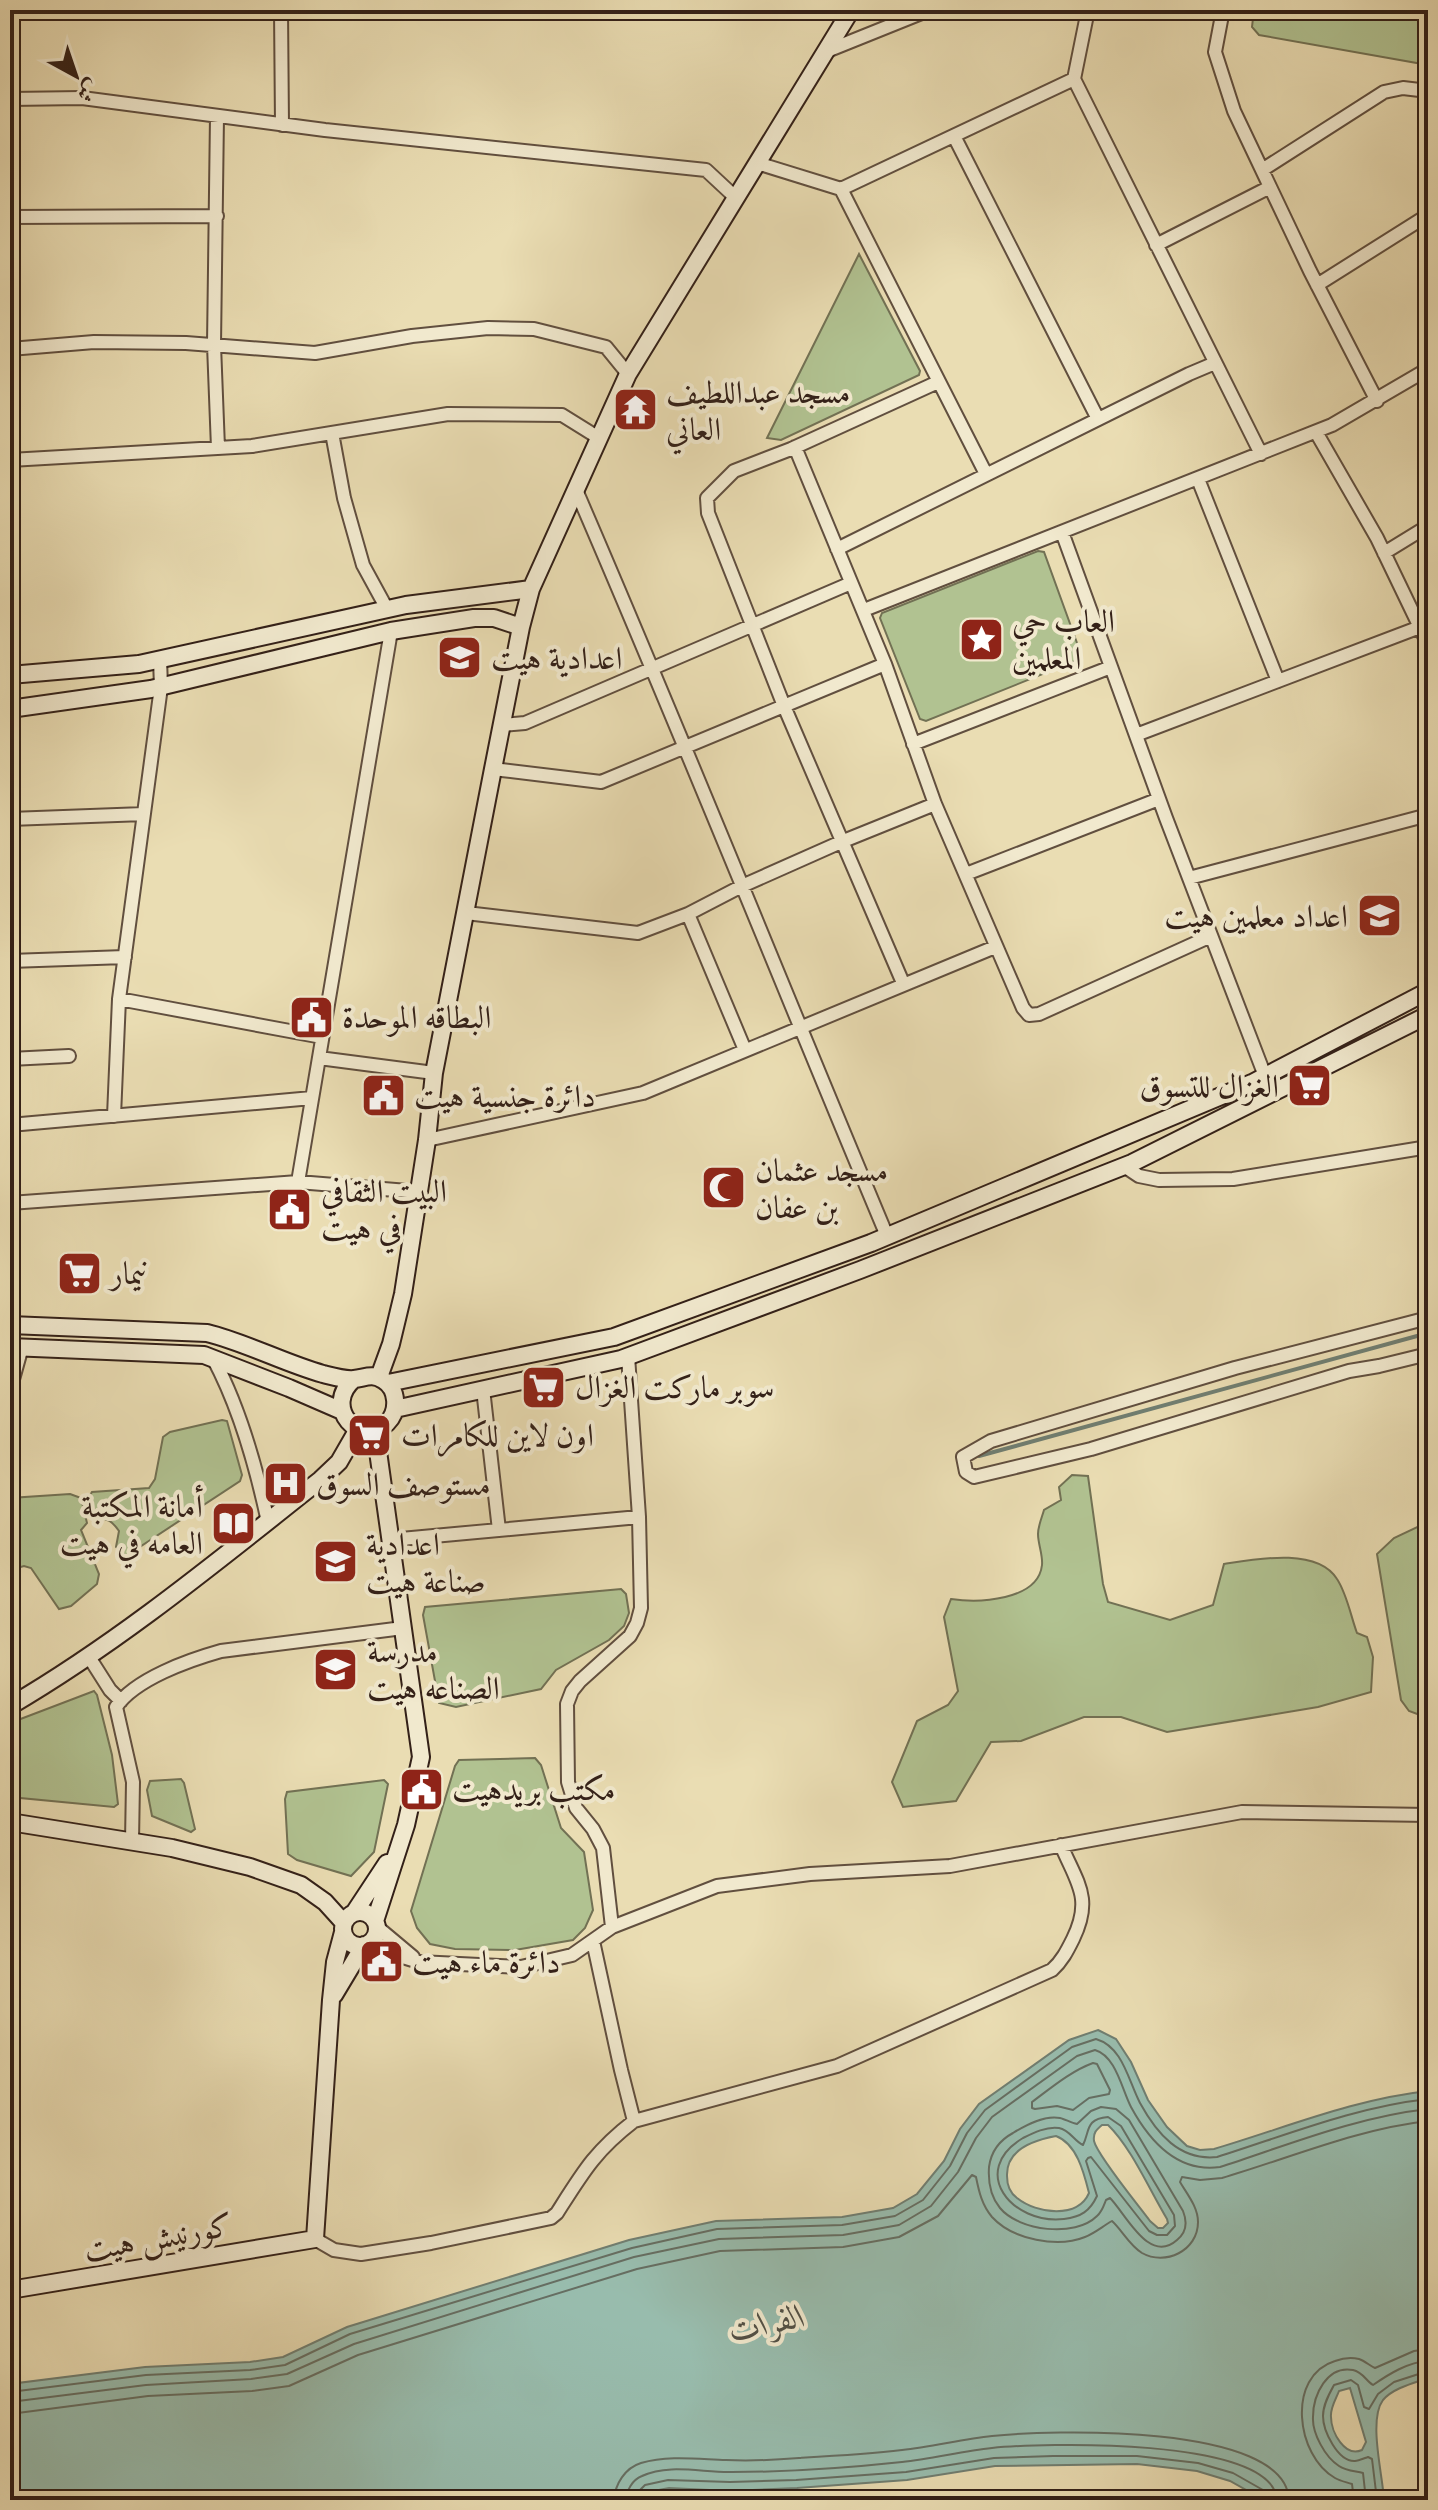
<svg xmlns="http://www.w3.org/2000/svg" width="1438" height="2510" viewBox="0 0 1438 2510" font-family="'IM FELL Great Primer',Amiri,serif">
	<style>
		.green { fill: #b1c291; stroke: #727154; stroke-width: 2 }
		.water { fill: #98bcad; stroke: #707e71; stroke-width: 2; fill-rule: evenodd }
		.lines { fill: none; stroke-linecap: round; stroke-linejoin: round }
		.shore { stroke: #666e62; stroke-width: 2 }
		.stream { stroke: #707e71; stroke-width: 4 }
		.street-casing { stroke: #614f3f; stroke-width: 16 }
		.secondary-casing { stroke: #332018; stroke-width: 20 }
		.street { stroke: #f1e9ce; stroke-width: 12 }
		.secondary { stroke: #f1e9ce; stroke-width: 16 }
		.labels { text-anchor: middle; stroke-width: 8; stroke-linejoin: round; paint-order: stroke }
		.poi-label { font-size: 32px; fill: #332018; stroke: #f1e9ce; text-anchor: start }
		.street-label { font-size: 32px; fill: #332018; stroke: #f1e9ce }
		.water-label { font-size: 34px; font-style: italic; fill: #514f45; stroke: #f1e9ce }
	</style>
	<rect width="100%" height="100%" fill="#eaddb3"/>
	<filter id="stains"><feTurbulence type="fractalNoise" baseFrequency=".0025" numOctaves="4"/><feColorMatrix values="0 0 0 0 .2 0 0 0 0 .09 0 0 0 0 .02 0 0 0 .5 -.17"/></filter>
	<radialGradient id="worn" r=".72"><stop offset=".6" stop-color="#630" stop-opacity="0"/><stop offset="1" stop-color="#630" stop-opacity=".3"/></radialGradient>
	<path class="green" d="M1254,10h174v55l-169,-30 -7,-8z
		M859,254l61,117 -1,4 -138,65 -14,-2z
		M1038,551l6,1 37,102 -1,5 -154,62 -6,-2 -40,-101 2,-5z
		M222,1420l5,1 15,54 -2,6 -114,75 -10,-9 3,-16c-7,-10 -11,-13 -23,-12l-7,-22 3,-5 57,-4 6,-9 8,-42 7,-5z
		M1072,1475l16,1 15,108 5,18 62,18 43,-15 11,-41c32,-5 93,-17 113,15 10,15 14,38 20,54l10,4 6,20 -2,35 -53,15 -151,25 -46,-15h-37l-63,24 -30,1 -35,59 -53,6 -11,-25 25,-61 31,-16 10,-14 -14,-74 7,-18c27,4 87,2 91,-34 1,-10 -4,-21 -4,-31 0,-8 4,-17 6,-24l17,-10 -2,-13z
		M70,1494l11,4 6,25 -6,7 18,44 -2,10 -26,22 -12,3 -28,-41 -7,-2 -14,4v-72z
		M1428,1522v196l-19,-7 -8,-11 -24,-146 17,-16z
		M621,1589l5,5 3,19 -5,13 -15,14 -53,30 -15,19 -85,18 -17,-4 -16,-88 2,-8z
		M94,1691l3,4 15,60 6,49 -4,3 -104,-10v-74z
		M535,1758l6,7 20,63 23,24 9,58 -8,18 -12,12 -58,10 -60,-1 -25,-5 -13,-16 -6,-17 44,-145 4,-6z
		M181,1779l3,4 11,46 -4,3 -39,-16 -5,-26 3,-9z
		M384,1780l4,4 -14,68 -23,24 -54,-16 -9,-6 -3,-55 2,-7z"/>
	<path class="water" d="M1098,2030l18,9 15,23 17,38 19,27 20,19 13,4 14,-1c71,-21 140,-50 214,-58v287c-14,5 -35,10 -45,22 -15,20 0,76 1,100h-120l-34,-19 -33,-10 -60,-7 -142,2 -88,14 -110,8 -67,3 -61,-3 -20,4 -7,8h-632v-116l135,-17 105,-5 33,-5 64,-30 282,-87 87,-19 126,-4 51,-9 24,-14 27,-33 16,-32 19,-25 90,-64zM1102,2125h6c23,22 42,66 59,94l1,4 -5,5h-5l-8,-7c-11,-15 -53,-66 -56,-80 -1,-8 2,-11 8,-16zM1056,2136c21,8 28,37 33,57 -11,26 -52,21 -72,5 -7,-5 -10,-14 -10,-22 -1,-27 27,-36 49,-40zM1350,2388l16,54 -4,8c-17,8 -31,-18 -31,-33 -1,-9 5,-18 8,-26z"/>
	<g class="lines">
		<path class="shore" d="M1093,2063l4,1 13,26 -1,4 -20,4 -16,12 -16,-4 -22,3 -3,-1v-6c19,-14 39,-31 61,-39z
			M1101,2107l15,2 13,11 54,91c4,10 4,21 -6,29 -28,25 -51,-26 -67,-42l-4,2c-2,5 -4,12 -9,16 -22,22 -78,15 -97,-8 -10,-12 -12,-26 -11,-41 2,-15 11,-27 24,-34 13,-8 31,-18 47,-15 5,1 11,5 17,6l14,-13z
			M1108,2117l13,9 53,89 1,11 -8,9h-10l-8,-4 -58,-74 -3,1 -2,3 11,35c-7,15 -16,21 -33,23 -52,6 -96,-48 -41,-81 10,-5 24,-12 36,-10 11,2 15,13 24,17 7,-14 2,-26 25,-28z
			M10,2392l136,-17 104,-5 35,-5 65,-31 282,-86 85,-19 125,-4 53,-9 28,-16 27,-34 17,-33 18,-23 87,-63 24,-8c27,8 32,41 44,64 17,31 40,58 77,54 70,-22 138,-50 211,-58
			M10,2402l136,-17 105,-6 36,-5 67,-30 280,-87 85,-18 124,-4 56,-10 32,-19 27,-34 18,-34 16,-21 85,-61 18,-6c21,6 27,40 36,57 19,35 47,66 89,60 68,-22 136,-50 208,-58
			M10,2414l138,-18 104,-5 37,-5 69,-31 279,-86 83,-18 123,-4 56,-10 39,-21 34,-41 4,2c3,15 6,28 16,40 21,23 66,31 93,20 10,-4 18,-11 27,-16 10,9 17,24 30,32 23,13 56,-2 56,-31 0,-15 -11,-28 -18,-40l2,-5 18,3 22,-2c68,-20 135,-49 206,-57
			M614,2500c1,-16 11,-32 27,-37 27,-8 56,-4 85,-3 24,1 49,0 73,-2 34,-2 69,-4 103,-8 30,-3 60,-11 90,-14 54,-6 294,-14 297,64
			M626,2500c1,-10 6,-20 16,-24 27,-13 62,-3 90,-4 57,0 114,-4 170,-10 30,-3 60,-11 90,-14 46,-5 281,-12 285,52
			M636,2500l1,-7 8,-8 23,-5 62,2 66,-2 110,-8 88,-14 59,-2h84l61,7 35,10 30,17 3,10
			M1354,2500l-2,-16c-6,-2 -12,-3 -17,-6 -39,-22 -49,-102 0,-117 8,-3 16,-4 24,-2 6,2 11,7 16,9l39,-17 14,-2
			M1366,2500l-3,-27c-8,-2 -17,-2 -24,-7 -14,-9 -27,-33 -26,-49 0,-22 14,-52 40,-47 10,2 13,11 20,15 16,-11 35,-23 55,-24
			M1377,2500l-5,-41 -4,-2c-3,1 -10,4 -13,4 -17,1 -32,-30 -32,-45 0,-11 6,-22 11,-31l17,-5 7,5 6,22 5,2 9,-15 16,-12 34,-11"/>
		<path class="stream" d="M979,1456l449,-123"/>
		<defs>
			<path id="street" d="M281,10l1,115
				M1088,10l-14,69 187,375
				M1223,10l-8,42 19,59 76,160 67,130
				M827,51l102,-41
				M10,99l72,-1 243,32 381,40 29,27
				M217,116l-3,229 4,103
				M954,136l144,283
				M757,163l84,26 233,-110
				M1262,170l122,-78 19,-4 25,3
				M841,189l145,285
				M10,217l207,-1
				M1156,245l114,-58
				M1317,285l111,-70
				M10,349l84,-7 92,1 129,10 97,-17 76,-8 46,1 72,18 22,27
				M1316,432l61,106 51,106
				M332,433l12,65 19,67 24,44
				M795,447l90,217 50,140 88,204 6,7 10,-1 172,-78
				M10,460l242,-14 196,-32 114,1 37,23
				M1198,479l80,202
				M576,490c107,247 207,498 311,746
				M1062,532l104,286 99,258
				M837,549l352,-175 26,-11
				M1384,553l44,-27
				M864,610l468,-185 96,-56
				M502,725l23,-2 326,-140
				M1136,735l284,-108
				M913,744l198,-77
				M493,769l108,13 284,-118
				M10,819l134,-5
				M966,874l193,-75
				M1189,878l239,-63
				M466,913l172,20 50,-19 54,-28 99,-44 94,-38
				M688,914l57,136
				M10,961l115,-4
				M903,983l-119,-277 -76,-193 -1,-15 27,-27 57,-22 147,-67
				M119,999l203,38
				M319,1058l115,15
				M10,1059l59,-3
				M114,1116l5,-117 42,-312 -1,-28
				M10,1125l302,-27
				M427,1140l216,-47 352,-146
				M1124,1166l15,10 20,4 74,-1 195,-32
				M298,1182l93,-551
				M10,1203l288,-21 122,10
				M1428,1318l-193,50 -244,73 -28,16 3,15 8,5 117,-28 258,-78 30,-5 49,-12
				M213,1358c27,50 43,108 55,164
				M483,1389l16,141
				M10,1390l12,-43
				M390,1540l249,-23
				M89,1657l21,33 11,11
				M132,1841l1,-59 -17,-75c19,-28 73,-47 105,-56l182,-23
				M376,1926l37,31
				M612,1927l-9,-79 -10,-19 -17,-21 -8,-26 -1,-78 5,-13 8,-10 50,-45 7,-13 4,-15 -2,-91 -11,-161
				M364,1945l55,17 102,5 51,-12 40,-28 105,-41 93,-12 140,-8 292,-54 186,3
				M634,2121l203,-55 215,-96c10,-9 15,-19 21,-31 20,-41 4,-56 -12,-94
				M315,2239l19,11 27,4 70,-11 120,-25 6,-5c26,-41 38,-62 77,-92l-13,-51 -28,-129"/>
			<path id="secondary" d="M10,675l129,-11 267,-59 125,-16
				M10,709l141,-20 240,-58 83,-13h20l27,9
				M10,1325l197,8c40,10 77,30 116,41 8,2 22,6 31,5 11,-1 18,-6 29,1 15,9 16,31 4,43 -26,26 -66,-16 -33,-44
				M10,1347l194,8 85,33 53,23
				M379,1377l12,-33 12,-50 24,-154 7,-67 59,-304 28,-142 10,-38 97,-215 223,-364
				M388,1383l226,-46 257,-94 381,-160 176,-92
				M395,1409l226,-50 239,-89 272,-107 296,-148
				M10,1706c111,-65 210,-147 310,-226l19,-18 19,-33
				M10,1822l162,26 78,19 51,18 24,17 19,21
				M343 1929a17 17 0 1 1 34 0a17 17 0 1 1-34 0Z
				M354,1913l33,-50
				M375,1921l31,-96 15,-68 -46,-327
				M334,1995l30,-50
				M10,2290l305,-51 16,-239 4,-38 8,-30"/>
		</defs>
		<use href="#street" class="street-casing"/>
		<use href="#secondary" class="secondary-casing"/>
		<use href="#street" class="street"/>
		<use href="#secondary" class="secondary"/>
	</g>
	<defs>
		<symbol id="temple-square" viewBox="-11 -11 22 22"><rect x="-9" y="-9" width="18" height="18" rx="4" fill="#8f2418" stroke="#f1e9ce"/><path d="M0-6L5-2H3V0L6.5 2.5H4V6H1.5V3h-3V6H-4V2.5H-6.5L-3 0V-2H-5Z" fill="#fff"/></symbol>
		<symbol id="sight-square" viewBox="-11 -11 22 22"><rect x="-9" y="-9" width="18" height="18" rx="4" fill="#8f2418" stroke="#f1e9ce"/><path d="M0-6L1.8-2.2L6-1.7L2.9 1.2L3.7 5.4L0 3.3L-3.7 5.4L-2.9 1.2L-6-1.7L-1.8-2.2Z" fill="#fff"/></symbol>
		<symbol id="school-square" viewBox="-11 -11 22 22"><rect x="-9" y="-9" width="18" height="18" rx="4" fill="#8f2418" stroke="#f1e9ce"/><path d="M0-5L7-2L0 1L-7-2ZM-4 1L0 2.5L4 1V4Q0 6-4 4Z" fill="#fff"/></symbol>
		<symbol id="civic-square" viewBox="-11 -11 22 22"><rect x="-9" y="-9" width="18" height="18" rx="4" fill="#8f2418" stroke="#f1e9ce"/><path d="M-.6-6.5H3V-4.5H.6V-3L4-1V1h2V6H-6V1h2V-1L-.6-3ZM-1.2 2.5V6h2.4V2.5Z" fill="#fff"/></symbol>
		<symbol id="supermarket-square" viewBox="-11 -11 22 22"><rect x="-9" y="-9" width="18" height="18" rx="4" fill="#8f2418" stroke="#f1e9ce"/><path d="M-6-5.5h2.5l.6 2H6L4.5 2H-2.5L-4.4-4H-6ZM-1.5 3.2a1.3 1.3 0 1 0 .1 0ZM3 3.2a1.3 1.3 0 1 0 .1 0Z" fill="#fff"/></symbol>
		<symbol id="mosque-square" viewBox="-11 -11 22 22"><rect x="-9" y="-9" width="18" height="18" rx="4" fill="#8f2418" stroke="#f1e9ce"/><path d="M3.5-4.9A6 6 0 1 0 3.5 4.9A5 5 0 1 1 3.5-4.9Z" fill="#fff"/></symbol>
		<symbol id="hospital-square" viewBox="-11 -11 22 22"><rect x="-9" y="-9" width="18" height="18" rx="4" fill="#8f2418" stroke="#f1e9ce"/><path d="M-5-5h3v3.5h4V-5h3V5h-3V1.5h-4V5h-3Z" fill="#fff"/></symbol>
		<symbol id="library-square" viewBox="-11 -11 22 22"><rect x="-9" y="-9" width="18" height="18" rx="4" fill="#8f2418" stroke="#f1e9ce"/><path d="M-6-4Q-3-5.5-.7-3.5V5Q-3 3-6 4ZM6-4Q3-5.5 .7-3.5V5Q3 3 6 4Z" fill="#fff"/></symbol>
	</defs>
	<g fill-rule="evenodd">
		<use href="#temple-square" x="610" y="384" width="51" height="51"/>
		<use href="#sight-square" x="956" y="614" width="51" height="51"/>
		<use href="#school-square" x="434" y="632" width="51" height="51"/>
		<use href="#school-square" x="1354" y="890" width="51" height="51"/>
		<use href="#civic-square" x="286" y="992" width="51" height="51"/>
		<use href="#supermarket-square" x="1284" y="1060" width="51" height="51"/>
		<use href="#civic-square" x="358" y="1070" width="51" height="51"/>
		<use href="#mosque-square" x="698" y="1162" width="51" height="51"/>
		<use href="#civic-square" x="264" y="1184" width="51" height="51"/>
		<use href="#supermarket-square" x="54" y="1248" width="51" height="51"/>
		<use href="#supermarket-square" x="518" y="1362" width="51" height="51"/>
		<use href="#supermarket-square" x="344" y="1410" width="51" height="51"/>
		<use href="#hospital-square" x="260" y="1458" width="51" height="51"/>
		<use href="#library-square" x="208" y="1498" width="51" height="51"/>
		<use href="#school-square" x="310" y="1536" width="51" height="51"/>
		<use href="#school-square" x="310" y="1644" width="51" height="51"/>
		<use href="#civic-square" x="396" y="1764" width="51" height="51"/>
		<use href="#civic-square" x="356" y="1936" width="51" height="51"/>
	</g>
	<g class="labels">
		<g class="poi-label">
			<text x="666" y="403">مسجد عبداللطيف<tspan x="666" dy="37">العاني</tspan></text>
			<text x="1012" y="632">العاب حي<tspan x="1012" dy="37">المعلمين</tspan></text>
			<text x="491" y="669">اعدادية هيت</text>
			<text x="1348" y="927" text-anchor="end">اعداد معلمين هيت</text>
			<text x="342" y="1028">البطاقه الموحدة</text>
			<text x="1279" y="1097" text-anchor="end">الغزال للتسوق</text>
			<text x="414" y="1107">دائرة جنسية هيت</text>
			<text x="755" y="1181">مسجد عثمان<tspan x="755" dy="37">بن عفان</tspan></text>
			<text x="321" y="1202">البيت الثقافي<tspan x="321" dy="37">في هيت</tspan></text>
			<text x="110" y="1284">نيمار</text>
			<text x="575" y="1398">سوبر ماركت الغزال</text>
			<text x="401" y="1446">اون لاين للكامرات</text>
			<text x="316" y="1495">مستوصف السوق</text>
			<text x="203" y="1517" text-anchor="end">أمانة المكتبة<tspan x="203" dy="37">العامه في هيت</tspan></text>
			<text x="366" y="1555">اعدادية<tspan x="366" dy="37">صناعة هيت</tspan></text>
			<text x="367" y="1662">مدرسة<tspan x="367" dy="37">الصناعه هيت</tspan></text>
			<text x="452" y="1800">مكتب بريدهيت</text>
			<text x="412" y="1973">دائرة ماء هيت</text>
		</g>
		<g class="street-label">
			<text transform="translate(158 2237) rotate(-10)" y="11">كورنيش هيت</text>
		</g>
		<g class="water-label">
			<text transform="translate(767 2322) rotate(-12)" y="12">الفرات</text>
		</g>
	</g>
	<rect width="1438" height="2510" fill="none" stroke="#eaddb3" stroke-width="40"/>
	<rect x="12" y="12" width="1414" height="2486" fill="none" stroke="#332018" stroke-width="4"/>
	<rect x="20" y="20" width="1398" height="2470" fill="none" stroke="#332018" stroke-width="2"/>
	<g transform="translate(76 76) rotate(140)" stroke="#f1e9ce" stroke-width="6" paint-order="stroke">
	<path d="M0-6L14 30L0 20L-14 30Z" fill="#332018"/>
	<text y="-12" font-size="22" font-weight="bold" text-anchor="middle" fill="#332018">ش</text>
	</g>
	<rect width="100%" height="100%" filter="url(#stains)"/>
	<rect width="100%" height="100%" fill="url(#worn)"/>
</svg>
